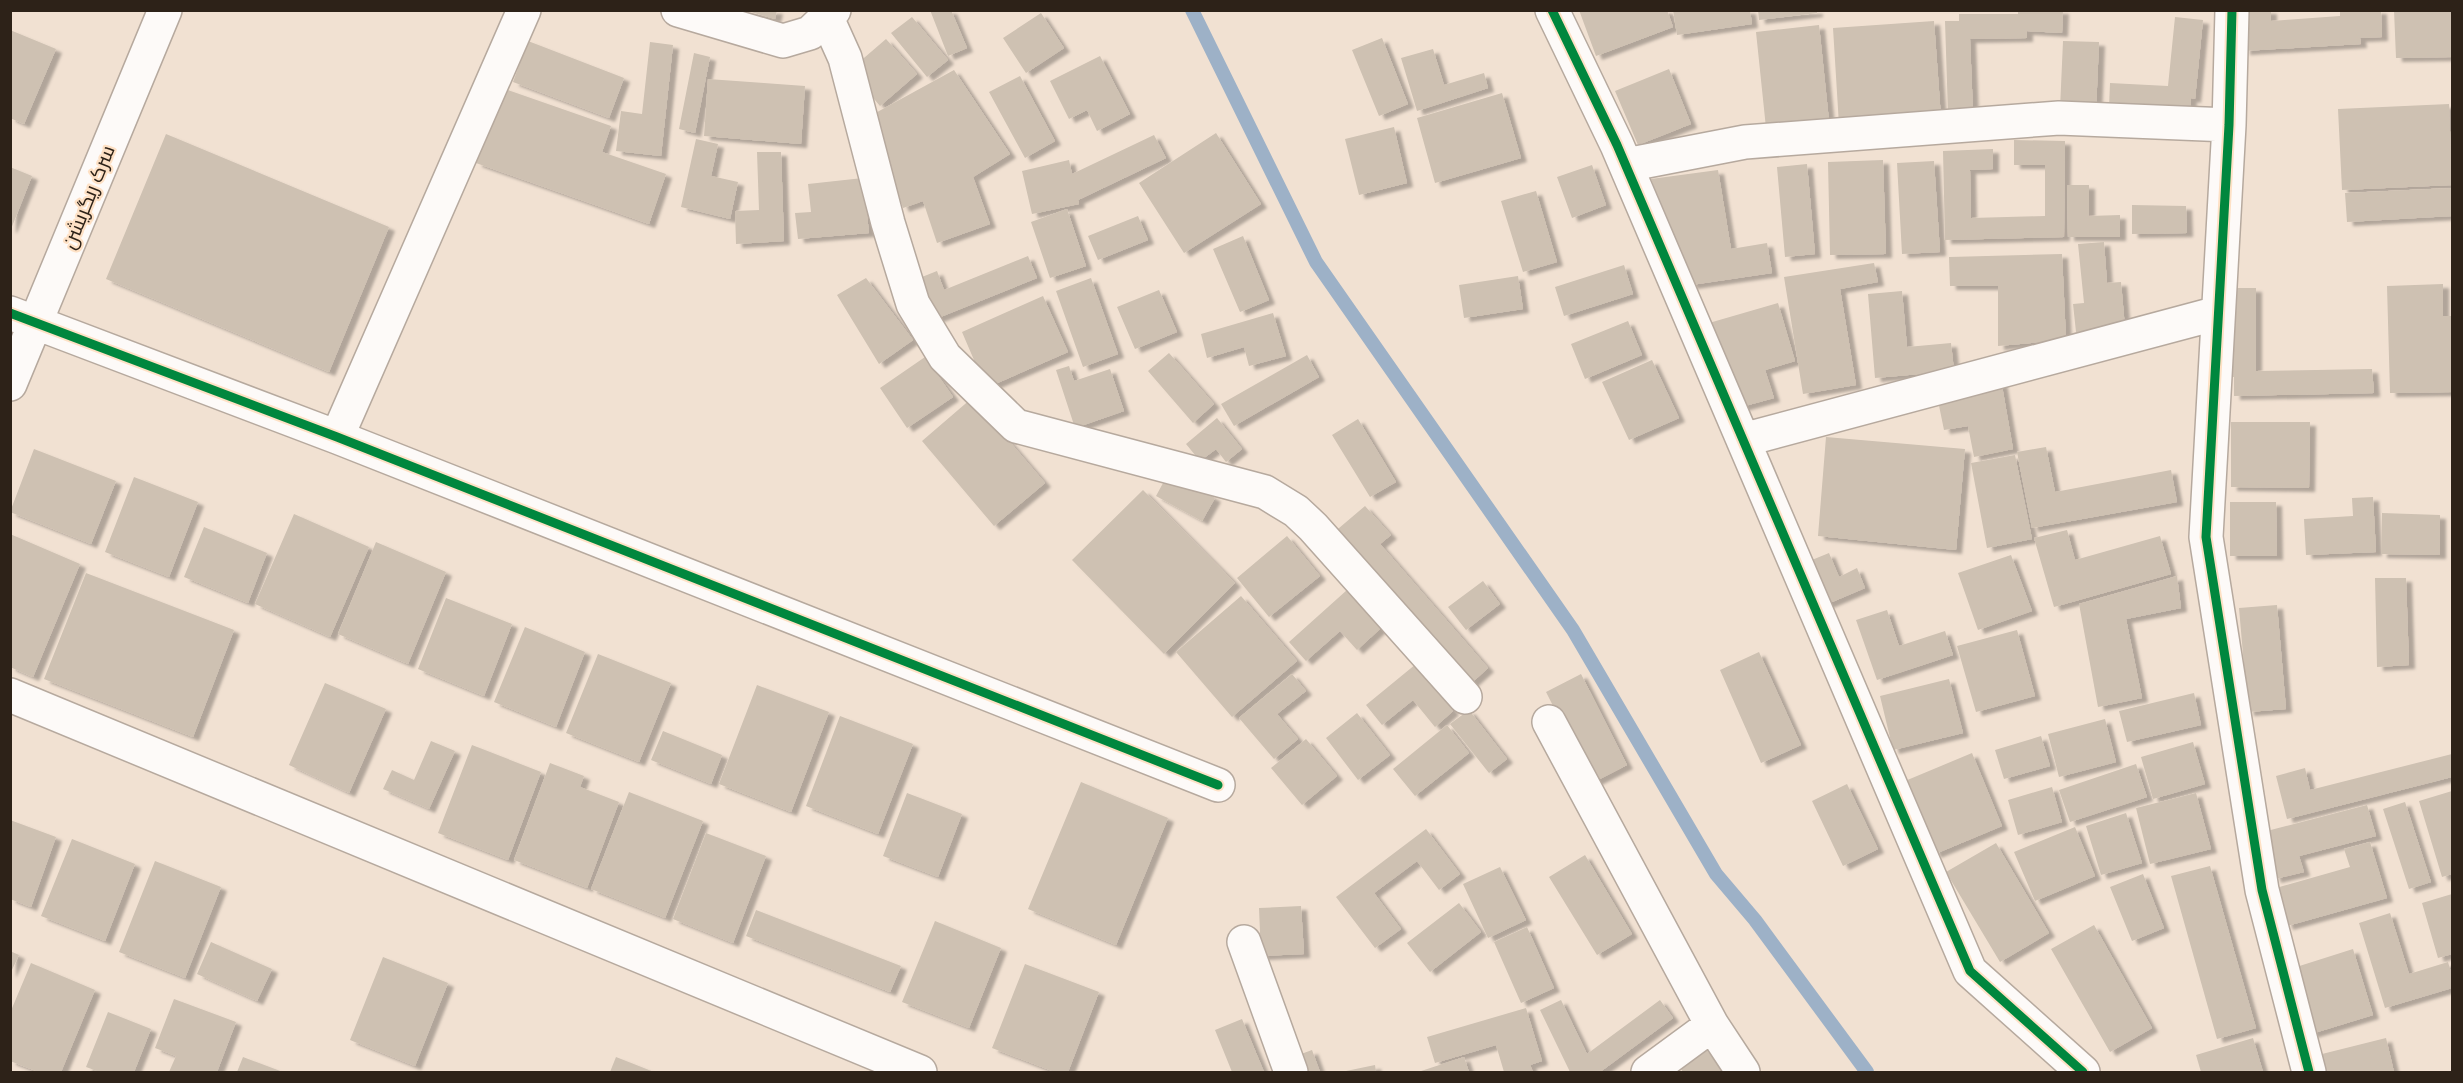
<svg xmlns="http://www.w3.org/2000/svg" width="2463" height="1083" viewBox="0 0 2463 1083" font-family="'PT Serif',Cairo,serif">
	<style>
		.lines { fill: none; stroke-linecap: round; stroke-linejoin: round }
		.stream { stroke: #9db1c7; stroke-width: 14 }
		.building { fill: #cec1b2; filter: url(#shadow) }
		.minor-casing { stroke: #b6a99e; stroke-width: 36 }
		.minor { stroke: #fdfaf8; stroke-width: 33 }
		.cycleway-casing { stroke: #fee1c5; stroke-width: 13 }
		.cycleway { stroke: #00873e; stroke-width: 9 }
		.labels { text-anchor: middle; stroke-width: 4.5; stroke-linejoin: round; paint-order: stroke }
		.street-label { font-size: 20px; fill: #2d2218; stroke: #fee1c5 }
	</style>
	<defs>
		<filter id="shadow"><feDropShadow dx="6" dy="4" stdDeviation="1.5" flood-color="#0004"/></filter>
	</defs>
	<rect width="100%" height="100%" fill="#f1e1d2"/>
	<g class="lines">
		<path class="stream" d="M1192,10l124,252 257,368 143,244 39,46 112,152"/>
	</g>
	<path class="building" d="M744,10h33l-2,9z
		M930,10h21l16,38 -19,8z
		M1579,10h88l6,17 -77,29z
		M1673,10h77l2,14 -75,11z
		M1758,10h59v3l-58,7z
		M2018,10h45l-1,23 -35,-2v7l-57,1 3,74 -25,1 -3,-93h14v-7h59z
		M2247,10h24v11l69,-5v-6h41l1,27 -22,1 1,6 -117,7z
		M2394,10h58v47l-56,1z
		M1041,13l23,35 -38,25 -23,-35z
		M912,17l36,43 -21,17 -36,-44z
		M2175,17l28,3 -8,79 -4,-1 -1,15 -81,-5 1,-25 58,3z
		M1934,21l7,97 -102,7 -6,-97z
		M1819,25l10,96 -63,7 -10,-96z
		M10,30l46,19 -32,75 -14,-6z
		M1382,38l26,66 -29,12 -27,-66z
		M886,39l31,35 -37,32 -30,-36z
		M528,41l96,37 -15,40 -96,-36z
		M2063,41l36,1 -3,69 -36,-2z
		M650,42l23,3 -12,111 -45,-5 5,-40 21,3z
		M1433,49l11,36 40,-12 4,15 -71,23 -16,-53z
		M694,53l16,4 -15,76 -16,-4z
		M1100,56l30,58 -33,17 -10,-21 -18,9 -19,-38z
		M1669,69l22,55 -53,21 -23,-54z
		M954,70l56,84 -37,23 17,47 -53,19 -14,-42 -20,7 -33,-92z
		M1020,76l35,65 -30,17 -36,-66z
		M708,79l97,7 -4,58 -97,-8z
		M502,88l109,38 -9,26 64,22 -17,50 -173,-61z
		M1502,93l19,65 -86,25 -18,-65z
		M2449,104l3,81 -110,5 -4,-81z
		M1394,127l13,56 -48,12 -14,-56z
		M1216,133l45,71 -77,49 -45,-70z
		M166,134l223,93 -60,145 -223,-93z
		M1154,135l12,23 -88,42 1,4 -47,10 -10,-43 47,-11 3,14z
		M696,139l22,5 -7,32 27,6 -8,37 -49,-12z
		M2014,140l51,1 -1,96 -119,3 -2,-89 50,-2v20l-23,1 1,48 74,-2v-51h-31z
		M757,152h24l3,89 -48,3 -1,-33 24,-1z
		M1883,160l3,94 -56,1 -2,-93z
		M1934,161l6,91 -38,2 -5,-91z
		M1807,164l8,90 -30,3 -8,-90z
		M1592,165l14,40 -34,13 -15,-41z
		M10,167l22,9 -21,53h-1z
		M1718,170l13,79 36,-6 5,30 -81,12 -40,-106z
		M863,178l6,55 -71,6 -3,-26 16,-1 -3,-28z
		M2067,185h22v31l31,-1v22h-52z
		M2452,188v28l-105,6 -2,-29z
		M1536,191l21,71 -34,10 -22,-71z
		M2132,205l54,1 1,27 -55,1z
		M1067,209l19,57 -36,12 -19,-56z
		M1138,216l10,24 -50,20 -10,-24z
		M1243,236l26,64 -29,12 -27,-63z
		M2104,242l3,41 14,-1 4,46 -49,4 -3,-28 11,-1 -6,-59z
		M2062,254l4,86 -68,6v-60h-48l-1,-29z
		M1028,256l9,22 -104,42 -16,-41 20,-8 7,19z
		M1874,263l4,19 -38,7 16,96 -53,9 -19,-117z
		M1624,265l9,29 -69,22 -9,-29z
		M1518,276l5,33 -59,9 -5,-33z
		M866,278l47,62 -34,24 -42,-69z
		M1091,278l27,76 -35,13 -27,-76z
		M2443,284v32h9v76l-62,1 -3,-107z
		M2232,288h24v83l116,-2 2,24 -140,3v-19h-3z
		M1159,290l18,42 -42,17 -18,-42z
		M1902,291l5,56 44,-4 3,28 -79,7 -7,-84z
		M1043,296l25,56 -82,36 -24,-56z
		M1778,303l17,58 -30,9 9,28 -40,11 -25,-86z
		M1273,313l13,43 -37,10 -5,-19 -37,11 -6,-24z
		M1628,321l14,34 -57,24 -14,-35z
		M1169,353l45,51 -21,19 -45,-52z
		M1307,355l12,22 -85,49 -13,-22z
		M925,357l28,40 -46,31 -27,-40z
		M1652,360l27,58 -50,22 -27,-58z
		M1069,366l5,15 36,-12 14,42 -49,17 -19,-58z
		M2001,380l12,69 -39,8 -6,-31 -24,4 -8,-39z
		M972,398l73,85 -51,43 -72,-85z
		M1217,418l25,31 -16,13 -10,-13 -16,12 -14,-17z
		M1358,419l38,63 -26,15 -38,-62z
		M2231,422h79l-1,66 -78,-1z
		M1826,437l139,12 -9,101 -138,-14z
		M2046,447l9,45 116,-22 6,32 -145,26 -15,-76z
		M34,449l82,32 -25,63 -81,-32z
		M2015,455l17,84 -45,9 -16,-85z
		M1169,472l46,26 -13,23 -46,-25z
		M134,477l64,25 -29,75 -64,-25z
		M1143,490l92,93 -71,71 -92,-94z
		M2373,497l3,55 -70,3 -2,-36 49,-3 -1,-18z
		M2230,502h46l1,54h-47z
		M1365,506l26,29 -11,9 108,124 -22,20 -134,-154z
		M2382,513l58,2v40l-59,-1z
		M294,514l75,33 -39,90 -75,-33z
		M204,527l63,26 -19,50 -64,-26z
		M2067,530l8,30 85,-24 11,38 -117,33 -20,-69z
		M10,534l70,30 -47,113 -23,-10z
		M1287,536l33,40 -51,41 -32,-39z
		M376,542l70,30 -38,92 -70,-30z
		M1829,553l10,24 18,-9 8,20 -40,17 -18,-43z
		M2011,555l21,56 -54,19 -20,-57z
		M86,573l148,57 -41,107 -149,-58z
		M2177,576l4,32 -55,11 16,79 -44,9 -19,-103z
		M2375,578h31l3,87 -32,2z
		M1483,581l17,23 -34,26 -18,-23z
		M1347,590l34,38 -24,22 -17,-19 -34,30 -17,-19z
		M1241,596l56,65 -65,56 -56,-65z
		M446,598l66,26 -28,72 -66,-27z
		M2277,605l9,104 -38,3 -9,-104z
		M1887,610l12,36 46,-15 8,24 -76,25 -21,-60z
		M525,627l60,25 -29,75 -62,-25z
		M2017,630l18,66 -59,16 -19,-66z
		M1759,652l42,93 -40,18 -41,-93z
		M598,654l73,29 -32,79 -73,-29z
		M1416,664l37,47 -18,16 -22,-27 -31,25 -16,-20z
		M1292,674l14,17 -29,23 21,25 -24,20 -35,-41z
		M1581,674l46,91 -35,18 -46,-91z
		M1949,679l14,54 -70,17 -13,-54z
		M325,683l61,26 -37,84 -60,-28z
		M757,685l72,27 -38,100 -72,-28z
		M2194,693l7,32 -74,17 -8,-31z
		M1469,710l38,49 -18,14 -39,-49z
		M1357,713l33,42 -32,25 -32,-42z
		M840,716l73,28 -35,90 -72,-28z
		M2105,719l11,43 -57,15 -11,-43z
		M1447,725l22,28 -54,43 -22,-27z
		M663,731l59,24 -11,29 -60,-24z
		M2041,736l9,30 -46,13 -9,-29z
		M1306,739l31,37 -35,29 -31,-37z
		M431,741l24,10 -26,58 -46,-20 9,-19 22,10z
		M2193,742l12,42 -52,15 -12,-42z
		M472,745l69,27 -33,88 -70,-27z
		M1972,753l30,73 -67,28 -30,-73z
		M2452,754v23l-165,42 -11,-43 29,-8 5,22z
		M550,763l34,13 -4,11 39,15 -32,86 -73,-28z
		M2136,764l11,33 -77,25 -11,-32z
		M1081,782l87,36 -52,127 -88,-36z
		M1847,784l31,65 -35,17 -31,-65z
		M2052,787l10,35 -44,13 -10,-35z
		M2452,791v83l-10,3 -23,-76z
		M629,792l74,29 -38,97 -74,-29z
		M907,793l55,21 -24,63 -55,-21z
		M2196,793l15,56 -61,15 -14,-56z
		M2405,802l26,80 -22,7 -26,-80z
		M2367,805l9,31 -77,20 5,16 -29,7 -12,-47z
		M2126,813l16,50 -41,12 -15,-49z
		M10,820l46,17 -25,70 -21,-8z
		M2075,827l20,49 -60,25 -21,-49z
		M1426,829l34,45 -21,16 -22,-29 -43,32 27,36 -26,19 -39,-51z
		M706,833l60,23 -33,87 -60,-24z
		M72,839l63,25 -30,77 -64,-25z
		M2370,842l17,56 -100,28 -11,-38 74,-21 -6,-18z
		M1996,843l53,90 -49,29 -54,-90z
		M1585,855l47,79 -35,21 -48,-78z
		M155,861l66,26 -36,91 -66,-26z
		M2210,866l46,162 -39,11 -46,-163z
		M1500,867l26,53 -38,18 -25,-54z
		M2143,874l21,54 -32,13 -22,-54z
		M2452,894v60l-14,4 -16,-55z
		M1459,903l22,29 -51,40 -23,-29z
		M1301,906l3,48 -43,2 -2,-48z
		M756,910l145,56 -11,26 -144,-56z
		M2390,913l19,61 39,-12 4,14v12l-67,20 -26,-85z
		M935,921l66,27 -32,80 -67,-26z
		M2094,925l58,103 -42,24 -59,-103z
		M1527,927l27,61 -33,15 -27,-61z
		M211,942l61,27 -15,32 -60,-27z
		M2353,949l20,66 -62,19 -21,-65z
		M10,951l9,4 -9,19z
		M383,957l65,26 -33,83 -65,-26z
		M31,963l64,27 -34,82h-22l-29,-11v-48z
		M1025,964l74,28 -31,80h-13l-63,-24z
		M174,999l62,23 -19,50h-48l7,-16 -21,-8z
		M1561,1000l26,54 73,-54 13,18 -73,54h-30l-30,-62z
		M1526,1008l16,53 -12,4 3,7h-29l-8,-27 -61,18 -8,-26z
		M108,1012l43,17 -17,43h-34l-14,-5z
		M1242,1019l22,53h-32l-17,-42z
		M2253,1038l10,34h-62l-5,-17z
		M2386,1038l8,34h-68l-4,-18z
		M1706,1049l18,23h-41l-3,-5z
		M1312,1050l8,22h-22l-5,-15z
		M243,1057l40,15h-46z
		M616,1057l38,15h-44z
		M1464,1057l5,15h-51z
		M1375,1065l1,7h-30v-1z"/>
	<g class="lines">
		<defs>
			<path id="minor" d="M678,10l105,31 27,-8 24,-23
				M1552,10l65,135 353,826 113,101
				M2232,10l-3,115 -23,412 56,353 47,182
				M827,18l18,40 43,165 25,81 32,53 71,69 249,66 31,19 17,16 152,170
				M1626,165l119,-23 314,-24 170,7
				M10,313l327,124 881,348
				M10,384l155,-374
				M337,437l187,-427
				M1743,440l475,-127
				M10,695l910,377
				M1549,722l163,303 31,47
				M1244,942l47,130
				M1648,1072l64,-47"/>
		</defs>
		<use href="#minor" class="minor-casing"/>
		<use href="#minor" class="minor"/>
		<defs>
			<path id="cycleway" d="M1552,10l65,135 353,826 113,101
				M2232,10l-3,115 -23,412 56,353 47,182
				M10,313l327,124 881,348"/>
		</defs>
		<use href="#cycleway" class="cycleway-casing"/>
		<use href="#cycleway" class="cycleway"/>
	</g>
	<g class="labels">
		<g class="street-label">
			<text transform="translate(88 197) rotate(-68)" y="7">سرک ریگریشن</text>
		</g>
	</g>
	<rect width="2463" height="1083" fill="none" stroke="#2d2218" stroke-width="24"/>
</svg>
